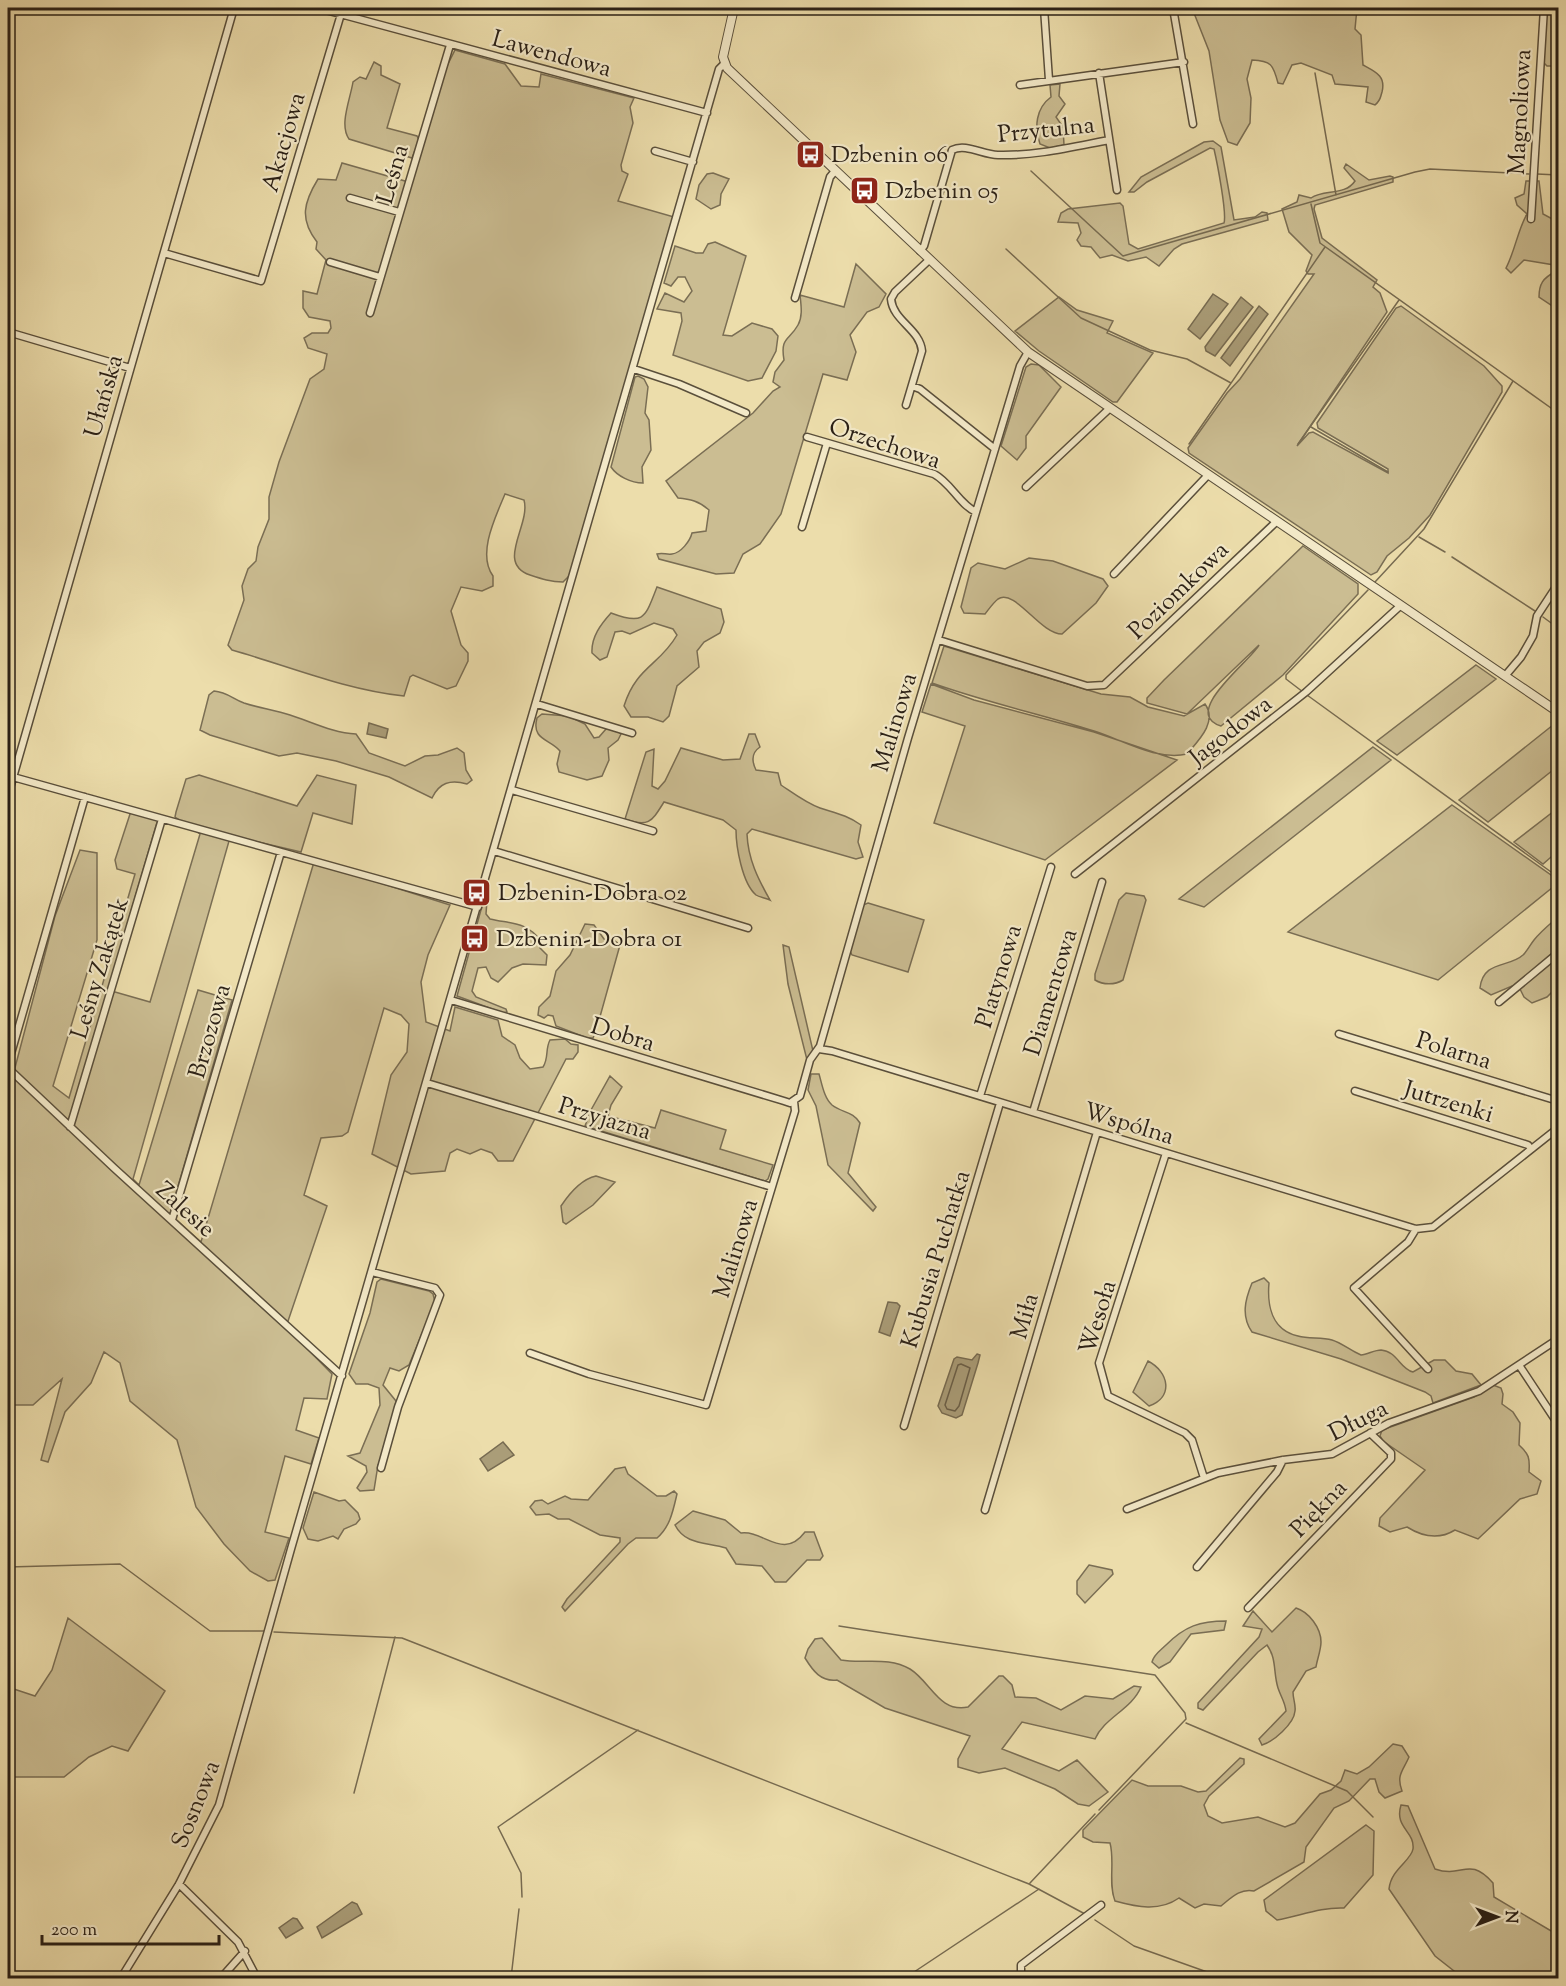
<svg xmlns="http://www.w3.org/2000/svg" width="1566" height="1986" viewBox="0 0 1566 1986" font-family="'Sorts Mill Goudy',serif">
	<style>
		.green { fill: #cbbd92; stroke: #7a6e54; stroke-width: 1.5 }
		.water { fill: #aa9d78; stroke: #776b51; stroke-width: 1.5 }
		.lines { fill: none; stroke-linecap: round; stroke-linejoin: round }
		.shore { stroke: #6a5e47; stroke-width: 1.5 }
		.stream { stroke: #776b51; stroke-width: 1.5 }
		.minor-casing { stroke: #5a4f3b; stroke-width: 9 }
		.tertiary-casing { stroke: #5a4f3b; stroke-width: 10 }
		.minor { stroke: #f3e9c8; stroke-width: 6 }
		.tertiary { stroke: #f3e9c8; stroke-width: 8 }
		.labels { text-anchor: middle; stroke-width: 4.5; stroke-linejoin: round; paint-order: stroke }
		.street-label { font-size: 24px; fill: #2a2016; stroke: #f3e9c8 }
		.poi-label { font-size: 24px; fill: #2a2016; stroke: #f3e9c8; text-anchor: start }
	</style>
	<rect width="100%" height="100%" fill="#ecddab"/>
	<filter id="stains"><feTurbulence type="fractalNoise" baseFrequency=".00333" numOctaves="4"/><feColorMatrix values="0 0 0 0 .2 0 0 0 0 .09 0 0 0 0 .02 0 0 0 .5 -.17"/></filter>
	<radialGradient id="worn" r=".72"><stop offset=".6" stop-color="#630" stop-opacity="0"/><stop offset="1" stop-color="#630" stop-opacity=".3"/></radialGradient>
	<path class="green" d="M1192,8h165l-2,21 6,6 2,30c13,7 23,11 19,27 -2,6 -1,8 -7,13l-9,-3 2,-15 -33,-3 -3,-9 -31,-12 -9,2 -9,19 -5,-1c-5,-19 -7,-22 -26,-23l-5,19 4,19 -1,25 -13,22 -9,-3 -8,-22 -11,-69z
		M1546,8h12v58h-11l-4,-4z
		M455,50l50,14 16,22 18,1 2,-13 93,24 -4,9 3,16 -12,42 1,6 6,3 -10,27 56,16 -104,358 -7,7c-12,0 -21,-3 -33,-7 -35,-12 1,-50 -6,-75l-19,-6c-10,24 -28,60 -12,82v10l-11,5 -21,-4 -10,24 10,34 7,8v8l-12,25 -9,3 -34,-14 -3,2 -6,19c-58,-6 -116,-30 -172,-46l-4,-5 16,-45 -2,-14 6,-17 8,-8 2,-14 11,-28v-22l10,-35 31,-83 14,-10 3,-15 -19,-6 -4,-10 8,-5h16l3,-5 -1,-7 -21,-4 -6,-9v-17l14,3 9,-34 -10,-11 1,-7c-18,-23 -13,-40 1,-63l18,1 6,-17 70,20 29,-105z
		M374,62l7,4v9l19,9 -13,44 30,8 2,4 -7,18 -63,-19c-10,-14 1,-39 4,-57l7,-5 6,2z
		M1060,84l-1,12 6,8 -9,13 7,10 1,18 -14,3 -10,-4c-6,-17 -4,-36 11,-47l-1,-12z
		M1213,141l8,6 13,73 21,-3 7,-5 5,1 1,7 -86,24 -8,5 -15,17 -13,-9 -18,4 -16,-6 -12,3 -9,-11 -10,-1 -4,-6 4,-7 -3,-10 -20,-1 3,-9 7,-4 52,-6 3,3 6,38 9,5 86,-26c3,-10 -7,-61 -10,-74l-4,-1 -63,34 -13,10h-5l12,-15 63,-35z
		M1346,164l23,16 21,-4 3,1v5l-78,23 -1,4 8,29 55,42 -4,7 7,6 7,19 -90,134 12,-13 4,-1 75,41v-4l-70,-41 -1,-5 79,-115 5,-2 83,60 18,20v6l-72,123 -21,23 -22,18 -10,16 -6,3 -182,-122 -1,-5 39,-55 13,-14 74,-105h-6l-2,-3 6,-16 -23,-23 -7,-23 15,-7 2,-7 12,3c13,-9 34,-2 44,-17l-11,-13z
		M713,173l16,6 -8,15 -1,11 -9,4 -15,-10 3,-14 8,-11z
		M1526,181h13l4,33 15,8v77l-7,6 -12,-8c0,-13 4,-19 16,-25l-1,-7 -30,-5 -13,13 -5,-5c9,-17 12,-39 21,-54l-10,-9 -2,-7 9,-4z
		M715,242l31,14 -23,79 9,1 20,-13 20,6 6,7 -2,15 -14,27 -14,3 -75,-26 9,-34 -1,-8 -24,-4 8,-16 19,9 8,-11 -7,-14h-7l-7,9 -7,-3 11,-37 21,7h7l5,-9z
		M856,264l30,30 -7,13 -12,5 -17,23 6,17 -9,28 -24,-6 -42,140 -21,30 -17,10 -9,19 -18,1 -57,-15 -2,-5c6,-2 9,1 15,0 9,-1 18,-13 20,-21l14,-2 3,-21c-10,-9 -19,-11 -31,-12l-12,-17 87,-68 20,-22 7,-4 -7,-5 2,-10 9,-12c-4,-23 5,-19 14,-35 5,-9 3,-20 2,-30l44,12z
		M1059,297l18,13 36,11 -6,12 46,20 -36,49h-4l-74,-51 -24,-20z
		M1031,364l8,1 22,22 -35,49v12l-9,12 -16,-14 25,-79z
		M638,376l6,3 4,8 -3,26 4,7 2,30 -9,17 1,16c-12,0 -26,-7 -32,-16l24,-90z
		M1303,546l55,38v10l-75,81 -62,51c-42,-13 32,-67 38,-81l-72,69 -40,-11v-5l17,-18z
		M1029,558l24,3 50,18 5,7 -12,17 -34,31c-22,0 -47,-46 -64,-35 -5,4 -9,10 -13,15l-21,-1 -3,-6 10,-39 7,-5 27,6z
		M657,587l64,22 3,13 -4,11 -16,9 -7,9 2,16 -22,19 -8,30 -6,6 -15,-5h-17l-7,-11c12,-39 36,-41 53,-71l-4,-6 -19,-6 -24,11 -8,-3 -7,1 -8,25 -7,3 -8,-7c-1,-16 9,-29 19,-40 34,13 34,4 46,-26z
		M944,646l157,48 29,3 18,10 36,9 21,-12c13,18 -7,37 -18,50 -31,7 -64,-14 -93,-23 -54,-17 -109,-29 -162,-48z
		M1476,665l20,14 -99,76 -20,-14z
		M931,684l43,16 120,32 83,28 -132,100 -111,-37 31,-97 -43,-14z
		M214,691c13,1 19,8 30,12 15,5 31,7 46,12 22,7 43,18 66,19l13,19 36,13 20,-10 13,-1 19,-7 7,5 2,17 6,10 -5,4c-17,-5 -28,-1 -35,14l-43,-21 -53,-16 -39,-8 -18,3 -69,-21 -10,-5 9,-35z
		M542,714l26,2 17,8 9,14 5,-1 7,-8h9l6,5 -3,6 -10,8 1,12 -7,16 -15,4 -28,-8 -2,-8 3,-13c-10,-12 -29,-11 -23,-33z
		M1558,721v45l-70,56 -29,-22z
		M749,734h6l5,13c-9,6 -8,15 -4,23l22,3 3,12c12,8 25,18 39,23 15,5 27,7 41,17l-3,17 5,15 -7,2 -104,-30 -5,5c1,25 11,45 23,66 -4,-2 -11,-3 -14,-5 -14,-12 -20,-49 -20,-65l-13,-10 -59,-18c-12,19 -15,26 -39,17l21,-67 8,-3 -2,37 6,3 7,-8 16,-33 42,12 17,-1z
		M1373,747l18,13 -187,147 -25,-8z
		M199,775l98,31 20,-31 39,10 -4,39 -39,-11 -12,39 -69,-16 -3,5 -96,338 6,6 59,-195 34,10 -62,214 31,28 113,-380 136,43 -22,50 -7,27 5,40 24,9 5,-24 43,13 4,16 13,9 5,13 10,11 13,-2c6,-9 2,-18 7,-27l15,-1 6,5 7,1v7l-5,7h-7l-53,102h-15l-6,-8 -11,-4 -11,5 -13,-5 -7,4 -5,18 -34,3 -39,-20 19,-79 16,-23 2,-28 -8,-9 -17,-7 -36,124 -6,4 -21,2 -17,57 23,11 -41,121 46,47 -5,25 -23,-1 -8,32 23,8 -8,26 -26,-8 -20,76 24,6 -14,42 -7,1 -18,-10 -26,-27 -28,-37 -19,-67 -47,-39 -10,-38 -16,-11 -13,31 -26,29 -17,50 -7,-2 21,-81 -29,26h-25v-330l4,4 43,-163 25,-66 17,3v87l-44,146 16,12 66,-224 -18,-5 -2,-9 16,-49 27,8 -50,171 42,12 50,-168 -25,-17 1,-5 10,-33z
		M1452,805l106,75v3l-120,97 -150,-48z
		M1558,808v43l-15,13 -29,-22z
		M1126,893l18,3 2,4 -23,80c-8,5 -20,5 -28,0v-6l24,-74z
		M484,899l3,1 -1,14 4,5c21,5 36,2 51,22l-1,7 7,7 -1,10 -23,-1 -11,4 -14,14 -7,-4 -5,-11 -8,1 -6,23 4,6 30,12 1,3 -4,1 -46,-17z
		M868,903l56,17 -16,52 -56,-17 -2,-4 13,-46z
		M1558,917v69l-11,11 -15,6 -8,-6 -4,-8 -8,-3 -21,9 -11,-7c3,-28 29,-20 43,-33 4,-4 7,-10 11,-15 7,-9 16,-16 24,-23z
		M585,924l9,1 10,14 11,2 5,4 -24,86 -3,7h-6l-31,-12 -3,-10 -5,-1 -4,3 -6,-3 1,-8 11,-11 6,-25 14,-16z
		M783,945l6,2 24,104 -6,9 -19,-76z
		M811,1074h8c3,10 5,24 13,31 10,8 21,6 28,18l-12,50 28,34 -3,4 -45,-46 -12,-59 -8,-16z
		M610,1076l12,11 -11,18 -3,11 47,12 6,-18 65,20 -6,19 53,16 -5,14 -3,2 -180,-55 6,-16z
		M596,1176l19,6 -22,23 -27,19 -3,-2 -2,-16c8,-12 21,-27 35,-30z
		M1264,1278l5,5c-2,23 3,47 29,53 11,3 23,1 34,4 10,3 19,11 29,15 7,-1 14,-5 20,-5 16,1 19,19 32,22l21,-12h11l11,11 16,3 9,11 -48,18 -2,-7 -6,-4 -84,-33 -89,-27c-11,-16 -7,-32 0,-49z
		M381,1279l48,12 4,3 2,8 -26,63 -10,6 -9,-3 -7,17 13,16 -11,59 -7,5 -4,25 -14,1 -3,-3 10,-16 -1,-6 -18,-10 12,-3 20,-48 -1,-17 -11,-4h-12l-7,-10 21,-61 7,-31z
		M1148,1361c21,11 26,36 1,45l-16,-14z
		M1493,1385l8,3 2,6 -1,10 11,8 7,11 -1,22c10,9 11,13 10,27l12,9 -4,13 -17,5 -42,40 -23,-9c-16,10 -32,7 -48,-3l-17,5 -11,-6 1,-8 45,-48 -42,-29 -3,-5 2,-6 92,-33z
		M625,1467l3,7 29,22h9l8,-5 3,3c-4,17 -7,33 -20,44h-21l-8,6 -63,67 -3,-4 5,-8 53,-57v-4l-20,-3 -31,-16h-11l-9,-5 -13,1 -6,-8 5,-6 7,-1 6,4 17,-8 6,3 17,1 27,-31z
		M314,1492l25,9 6,-1 13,13 2,6 -4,5 -12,5 -6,10 -5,-3 -15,5 -10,-2 -5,-11z
		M693,1511l32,9 16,13c23,-3 42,28 64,-1h9l9,24 -3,4h-13l-21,22h-11l-13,-16 -26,-2 -10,-16c-20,-6 -41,-3 -51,-23z
		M1089,1565l23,5 1,4 -28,29 -8,-9v-13z
		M1296,1608c13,4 25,20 25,34 0,8 -4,18 -5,25l-10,4 -13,21c0,7 3,13 2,19 -1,13 -22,31 -33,34l-3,-6 27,-28c-1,-9 -5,-14 -8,-23 -5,-16 -1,-29 -11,-43l-9,7 -55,58 -5,-2v-5l61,-66 3,-8 -19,-3 10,-15 19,21z
		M68,1618l97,73 -37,60 -16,-5 -23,11 -25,20h-53l-3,12v-102l27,9 17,-26z
		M1226,1621l-2,9 -33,4 -21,28 -11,6 -7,-6c2,-8 8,-11 14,-17 19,-19 34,-24 60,-24z
		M822,1638l19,22c23,4 47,-4 69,9 21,13 29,44 58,38l31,-31h4l9,9 3,12 21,1 25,12 24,-14 28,3 21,-13 7,1c-9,22 -37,31 -46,52l-73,-17 -20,27 57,22 18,-11 31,32 -19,14 -11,-2 -23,-15 -50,-21 -26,5 -21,-6v-8l12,-23 -85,-28 -48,-28c-16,2 -24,-9 -32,-22l3,-9 7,-10z
		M1393,1744l9,2 7,11c-6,14 -13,18 -7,34l-17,7 -6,-6 -4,-13h-5l-21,22 -15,7 -28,39 -2,15 -50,29c-14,-3 -23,7 -33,15l-17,-2 -9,4 -16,-10c-20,14 -42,9 -64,3 -7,-17 0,-40 -5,-58l-17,-1 -10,-5v-7l49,-50 16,6h33l17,6 8,-1 34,-33 4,1v5l-35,32 -5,9 4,11 14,7 36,-6 27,10 10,-4 25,-29 11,-4 10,-9 4,-11 12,4 12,-7z
		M1401,1805l7,1 27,63c28,10 33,-14 58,14l1,14 64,38v43h-95l-28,-22 -46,-67c2,-20 22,-28 24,-40 2,-18 -19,-21 -12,-44z
		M1366,1825l8,6 -1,44 -29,33c-24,-1 -44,8 -67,12l-11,-9 -2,-11z"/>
	<path class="water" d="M1213,294l15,10 -28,35 -12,-10z
		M1241,297l12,10 -38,49 -9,-5 -1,-4z
		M1259,306l9,8 -38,52 -9,-8z
		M369,723l19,6 -2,9 -19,-4z
		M888,1302l9,1 3,3 -10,30 -11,-4z
		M977,1354l3,1 -2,8 -16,52 -6,3 -14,-5 -4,-7 16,-47 3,-2 15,3z
		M503,1442l11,13 -26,16 -8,-12z
		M352,1902l5,2 5,10 -40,24 -5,-11z
		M293,1918l4,1 6,9 -17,10 -7,-10z"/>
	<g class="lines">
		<path class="shore" d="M961,1364l9,4 -11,38 -4,5 -8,-2 -2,-4 13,-40z"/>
		<path class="stream" d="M1315,73l21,122
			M1031,171l92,85 292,-84 15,-3 99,5
			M1537,174l21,1
			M1311,204l9,39 238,170
			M1006,249l75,69 69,32 37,9 44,24
			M1311,427l77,45
			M1189,444l136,-197
			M1298,444l101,-144
			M1419,537l26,15
			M1452,557l83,54
			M1375,582l49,-53 89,-148
			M1543,617l15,11
			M1303,692l-17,-13v-4l82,-85
			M1307,695l251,182
			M8,1567l112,-3 90,67h54
			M839,1626l316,49 30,38 1,6 -87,91
			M274,1632l128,6 627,246 56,30
			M1186,1723l161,68 26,26
			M354,1793l41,-156
			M1030,1883l65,-69
			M522,1897l-1,-24 -23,-46 140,-97
			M1095,1920l39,26 90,32
			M511,1978l8,-69
			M905,1978l134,-89"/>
		<defs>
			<path id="minor" d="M318,8l389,105
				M1044,8l5,72
				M1173,8l20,116
				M8,18l2,-10
				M1099,73l18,117
				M1020,85l164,-23
				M655,151l38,11
				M350,198l49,14
				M1531,219l13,-211
				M920,251l4,-5 28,-96c14,-7 31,5 46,5 37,1 74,-8 111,-15
				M164,253l97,28 80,-267
				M330,262l50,15
				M795,298l35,-121 5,-6
				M370,313l80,-268
				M8,332l122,36
				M634,369l45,15 67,29
				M912,386l8,3 75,60
				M906,405l16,-54c-2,-22 -29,-30 -31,-52l4,-7 34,-32
				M807,437l127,37c17,9 25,30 42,38
				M1026,487l84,-79
				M802,527l25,-84
				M1114,574l94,-99
				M939,640l148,46 17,-1 172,-163
				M1505,676l16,-19 12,-21 4,-20 21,-32
				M537,704l95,29
				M13,777l465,130
				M512,790l141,41
				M8,795l226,-787
				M494,851l254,77
				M1075,874l231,-182 94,-86
				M451,1000l333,101 6,2 10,-7 10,-36 10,-14 88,-308 112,-372 8,-14
				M1499,1002l59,-49
				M1339,1034l219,67
				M819,1049l13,2 584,178 17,-2 125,-99
				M8,1064l77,-267
				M8,1068l106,100 228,208
				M427,1083l345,104
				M1355,1091l173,54 3,4
				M980,1096l71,-229
				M1033,1112l69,-230
				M70,1127l92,-308
				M1166,1153l-67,210 9,33 77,37 7,7 12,38
				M172,1220l109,-368
				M1416,1229l-8,13 -54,46 74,81
				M372,1272l63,16 5,7 -42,112 -17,61
				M530,1353l59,21 117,31 89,-294 -1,-10
				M1519,1365l39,59
				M904,1426l96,-323
				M1127,1509l91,-36 65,-13 49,-6 57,-31 90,-32 79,-52
				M985,1510l112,-378
				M1197,1567l80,-95 6,-12
				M1248,1608l143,-149v-6l-21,-20
				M179,1884l59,58 19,36
				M121,1978l58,-94 40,-79 72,-256 428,-1480 5,-5
				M221,1978l24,-27
				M1025,1978l-4,-6v-7l80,-60"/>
			<path id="tertiary" d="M734,8l-11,49 4,11 301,284 530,360"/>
		</defs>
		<use href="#minor" class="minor-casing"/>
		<use href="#tertiary" class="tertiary-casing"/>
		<use href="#minor" class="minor"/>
		<use href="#tertiary" class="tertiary"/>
	</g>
	<defs>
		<symbol id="bus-square" viewBox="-11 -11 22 22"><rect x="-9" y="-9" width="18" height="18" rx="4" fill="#8f2418" stroke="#f3e9c8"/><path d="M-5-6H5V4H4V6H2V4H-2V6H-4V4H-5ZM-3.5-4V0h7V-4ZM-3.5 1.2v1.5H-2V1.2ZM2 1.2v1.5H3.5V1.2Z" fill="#fff"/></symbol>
	</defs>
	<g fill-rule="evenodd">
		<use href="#bus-square" x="794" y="138" width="33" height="33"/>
		<use href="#bus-square" x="848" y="174" width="33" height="33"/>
		<use href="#bus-square" x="460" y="876" width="33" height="33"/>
		<use href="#bus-square" x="458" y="922" width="33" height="33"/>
	</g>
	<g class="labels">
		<g class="street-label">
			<text transform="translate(552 53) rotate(15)" y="8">Lawendowa</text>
			<text transform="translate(1519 112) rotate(-87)" y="8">Magnoliowa</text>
			<text transform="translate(1046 129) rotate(-6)" y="8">Przytulna</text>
			<text transform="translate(283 142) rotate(-74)" y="8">Akacjowa</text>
			<text transform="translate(392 174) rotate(-74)" y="8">Leśna</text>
			<text transform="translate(103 396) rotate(-74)" y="8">Ułańska</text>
			<text transform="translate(885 443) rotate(18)" y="8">Orzechowa</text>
			<text transform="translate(1178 590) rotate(-44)" y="8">Poziomkowa</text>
			<text transform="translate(894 722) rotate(-73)" y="8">Malinowa</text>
			<text transform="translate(1230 730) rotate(-38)" y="8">Jagodowa</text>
			<text transform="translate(99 968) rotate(-73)" y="8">Leśny Zakątek</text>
			<text transform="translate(998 976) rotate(-73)" y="8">Platynowa</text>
			<text transform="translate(1050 992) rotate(-73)" y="8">Diamentowa</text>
			<text transform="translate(209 1031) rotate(-74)" y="8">Brzozowa</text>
			<text transform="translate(623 1034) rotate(17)" y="8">Dobra</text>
			<text transform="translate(1454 1050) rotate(17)" y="8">Polarna</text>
			<text transform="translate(1449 1101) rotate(17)" y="8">Jutrzenki</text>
			<text transform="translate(605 1118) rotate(17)" y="8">Przyjazna</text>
			<text transform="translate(1129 1123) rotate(17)" y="8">Wspólna</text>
			<text transform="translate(186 1209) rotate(42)" y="8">Zalesie</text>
			<text transform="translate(735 1248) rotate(-73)" y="8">Malinowa</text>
			<text transform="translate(935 1259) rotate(-73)" y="8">Kubusia Puchatka</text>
			<text transform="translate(1024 1316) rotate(-74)" y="8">Miła</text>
			<text transform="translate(1097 1317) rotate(-73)" y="8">Wesoła</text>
			<text transform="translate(1358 1420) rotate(-27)" y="8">Długa</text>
			<text transform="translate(1318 1508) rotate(-46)" y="8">Piękna</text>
			<text transform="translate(195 1804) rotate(-68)" y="8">Sosnowa</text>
		</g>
		<g class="poi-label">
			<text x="831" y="162">Dzbenin 06</text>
			<text x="885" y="198">Dzbenin 05</text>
			<text x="498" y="900">Dzbenin-Dobra 02</text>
			<text x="496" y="946">Dzbenin-Dobra 01</text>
		</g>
	</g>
	<rect width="1566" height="1986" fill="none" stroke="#ecddab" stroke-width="30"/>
	<rect x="9" y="9" width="1548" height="1968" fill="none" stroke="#2a2016" stroke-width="3"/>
	<rect x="15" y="15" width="1536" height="1956" fill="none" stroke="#2a2016" stroke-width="1.5"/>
	<g transform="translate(1497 1917) rotate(90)" stroke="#f3e9c8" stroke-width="4.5" paint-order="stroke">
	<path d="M0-4.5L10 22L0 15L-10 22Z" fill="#2a2016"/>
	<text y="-9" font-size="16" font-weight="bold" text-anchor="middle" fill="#2a2016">N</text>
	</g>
	<path d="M42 1935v9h177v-9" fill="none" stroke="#2a2016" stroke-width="3"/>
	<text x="51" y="1935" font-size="18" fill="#2a2016" stroke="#f3e9c8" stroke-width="4.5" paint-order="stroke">200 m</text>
	<rect width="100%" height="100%" filter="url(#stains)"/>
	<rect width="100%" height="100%" fill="url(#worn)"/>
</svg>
